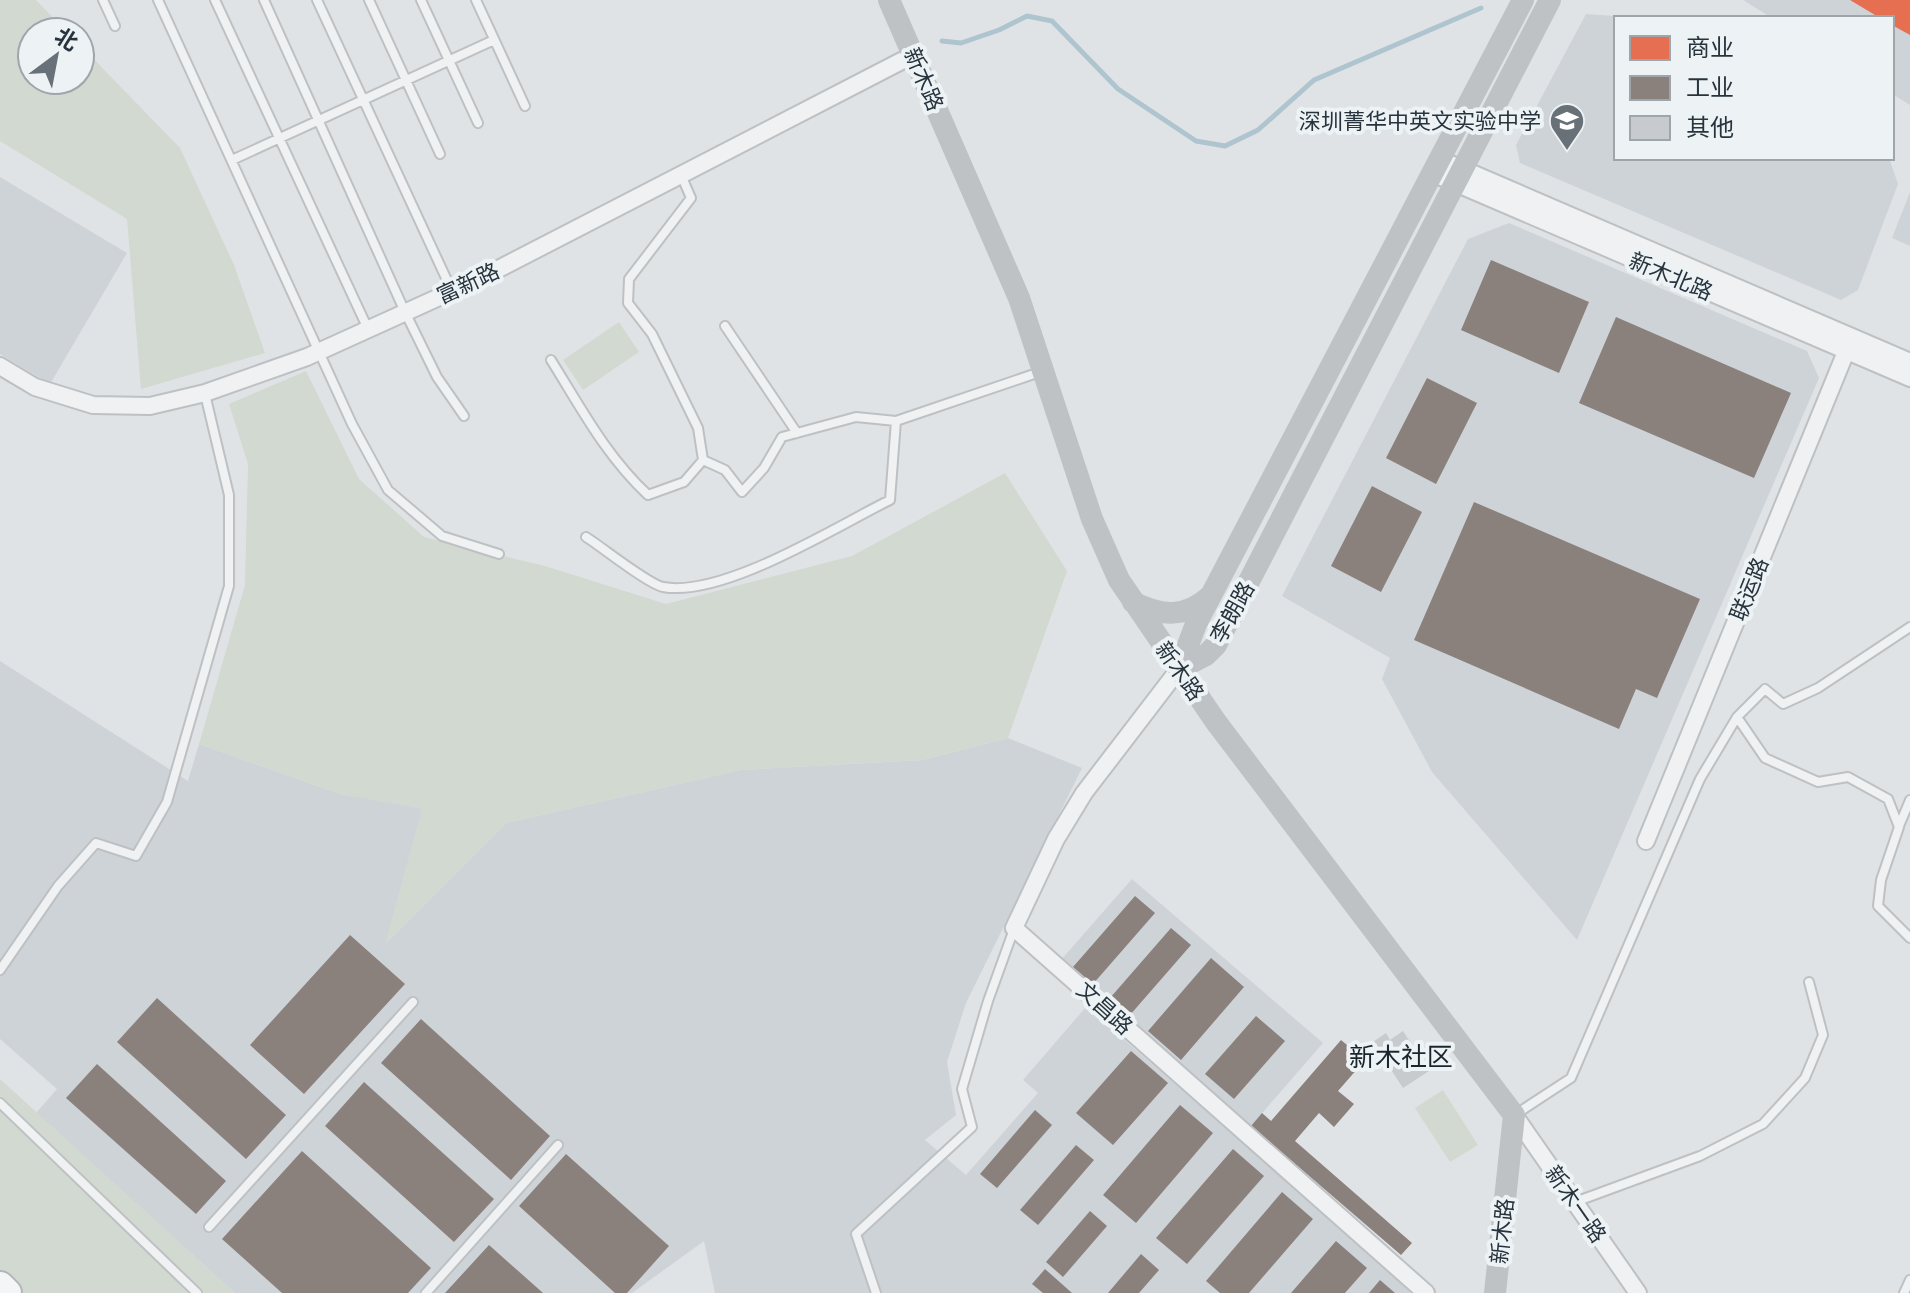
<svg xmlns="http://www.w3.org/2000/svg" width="1910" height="1293" viewBox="0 0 1910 1293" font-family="'Archivo Narrow','Noto Sans SC',sans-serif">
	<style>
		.built { fill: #ced3d8 }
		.green { fill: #d2d9d0 }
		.shops { fill: #e76f51 }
		.industry { fill: #8a817c }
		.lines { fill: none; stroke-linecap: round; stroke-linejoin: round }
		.stream { stroke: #aec5d0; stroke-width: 5 }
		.building { fill: #c8cbcd }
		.lane-casing { stroke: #bec1c3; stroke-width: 12 }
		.street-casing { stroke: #bec1c3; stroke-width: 20 }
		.highway-casing { stroke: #b2b6ba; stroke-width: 32 }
		.lane { stroke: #eff1f2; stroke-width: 8 }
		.street { stroke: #eff1f2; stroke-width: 16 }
		.secondary { stroke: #bec2c5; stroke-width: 22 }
		.highway { stroke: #f4f5f6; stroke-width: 28 }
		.labels { text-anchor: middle; stroke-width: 8; stroke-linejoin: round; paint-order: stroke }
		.street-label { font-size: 22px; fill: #27343d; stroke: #edf2f5 }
		.poi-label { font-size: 22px; fill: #27343d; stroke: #edf2f5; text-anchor: end }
		.quarter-label { font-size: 26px; fill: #1a252e; stroke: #edf2f5 }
	</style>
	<rect width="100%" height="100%" fill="#e0e3e5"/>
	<path class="built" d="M1743,0h167v105l-18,-11v-76h-120z
		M1586,14l59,4h-29v140h273l9,26 -40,106 -17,10 -321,-137 -4,-18z
		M0,177l127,76 -77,131 -50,-30z
		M1910,192v54l-18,-8z
		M1509,223l298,128 12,27 -242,562 -145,-168 -50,-93 8,-21 -108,-62 186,-357z
		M0,661l188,120 11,-37 141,50 83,14 -37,135 120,-120 235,-53 181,-10 86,-22 74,30 -116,235 -19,59 9,53 -31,25 41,35 72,-82 -15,-13 63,-73 331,286h-702l-11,-52 -72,52h-397l-199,-180 21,-24 -57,-50z
		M1132,879l191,164 -72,83 -191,-165z"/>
	<path class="green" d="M0,0h36l31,32h-35v48h48v-35l100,103 54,117 31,88 -124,36 -14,-170 -127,-78z
		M619,322l20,30 -56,38 -20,-30z
		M306,371l53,108 65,58 121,29 121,38 186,-48 153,-83 62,98 -59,167 -86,22 -181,10 -235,53 -121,121 37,-135 -82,-15 -141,-50 46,-159 3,-121 -19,-60z
		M0,1079l235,214h-235z
		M1443,1090l35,55 -28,17 -35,-54z"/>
	<path class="shops" d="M1850,0h60v35l-18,-10v-7h-12z"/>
	<path class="industry" d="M1491,260l98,42 -30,71 -98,-43z
		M1616,317l175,76 -37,85 -175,-75z
		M1427,378l50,25 -41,81 -50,-26z
		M1372,486l50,26 -41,80 -50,-26z
		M1474,502l226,97 -43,99 -21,-9 -17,40 -205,-89z
		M1135,896l20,17 -62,71 -20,-17z
		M1171,928l20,17 -61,70 -20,-17z
		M350,935l55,49 -101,110 -54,-49z
		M1211,958l33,29 -63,73 -33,-29z
		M157,998l129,117 -40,44 -129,-117z
		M1256,1016l29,25 -51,58 -29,-25z
		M421,1019l129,117 -39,44 -130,-117z
		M1341,1040l24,20 -27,31 16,13 -20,23 -15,-14 -24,28 117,102 -11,12 -150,-129 11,-13 9,8z
		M1131,1051l37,32 -55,62 -37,-32z
		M97,1064l129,117 -30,33 -130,-116z
		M364,1082l130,117 -40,43 -129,-116z
		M1180,1105l33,28 -77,90 -33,-28z
		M1035,1110l17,15 -55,63 -17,-14z
		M1076,1145l18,15 -56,65 -18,-15z
		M1233,1149l31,27 -77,88 -31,-26z
		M302,1151l129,117 -23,25h-126l-60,-54z
		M566,1154l103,92 -42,47h-12l-96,-87z
		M1282,1192l31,27 -64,74h-29l-14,-12z
		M1090,1211l17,15 -44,51 -17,-15z
		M1336,1241l31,27 -22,25h-54z
		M489,1245l54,48h-98z
		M1141,1254l18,16 -20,23h-31z
		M1045,1269l27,24h-29l-11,-9z
		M1380,1280l15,13h-26z"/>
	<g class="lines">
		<path class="stream" d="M942,41l19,2 38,-13 28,-14 25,5 66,68 78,52 29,5 33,-16 56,-50 167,-72"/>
	</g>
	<path class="building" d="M1403,1031l26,40 -26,17 -30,-46 13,-9 4,7z"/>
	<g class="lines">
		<defs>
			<path id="lane" d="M103,0l12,26
				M158,0l194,424 36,66 54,46 57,18
				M215,0l153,329
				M264,0l141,312 32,65 27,39
				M317,0l135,291
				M369,0l71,154
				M421,0l57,123
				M476,0l49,106
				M232,160l262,-120
				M681,175l10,23 -62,81 -1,24 24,31 46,94 5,32
				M725,326l72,107
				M551,360c30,48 55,96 97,135l36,-13 19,-22 22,10 17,22 22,-24 18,-31 74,-20 40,4
				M586,537c16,10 62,47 77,50 60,11 172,-60 227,-87l6,-79 144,-49
				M1737,717l28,41 53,24 30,-5 40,22 11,28 -18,53 -3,26 32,32
				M1899,826l11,-26
				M0,970l58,-84 38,-43 40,13 31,-54 62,-216v-91l-24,-101
				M0,1103l197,190
				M1516,1114l55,-36 129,-299 37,-62 28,-28 18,15 35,-16 92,-61
				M1575,1202l125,-46 63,-32 42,-46 18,-43 -14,-53
				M209,1227l204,-225
				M426,1293l132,-148
				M876,1293l-20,-59 116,-107 -10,-38 26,-88 26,-72
				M1904,1293l6,-13"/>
			<path id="street" d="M1439,159l471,203
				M1432,173l478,205
				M0,366l35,21 58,18 57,1 55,-13 102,-36 172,-78 434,-224
				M1179,669l-95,124 -28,46 -42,89 412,365
				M1646,841l206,-504
				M1514,1115l124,178"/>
			<path id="highway" d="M0,1286l7,7"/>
		</defs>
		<use href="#lane" class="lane-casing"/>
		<use href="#street" class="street-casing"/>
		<use href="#highway" class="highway-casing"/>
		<use href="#lane" class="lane"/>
		<use href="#street" class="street"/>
		<path class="secondary" d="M889,0l130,298 73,221 27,61 97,142 298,393 -19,178
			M1133,602c28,15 53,16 77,-6
			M1179,669l27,-14 10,-10 334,-645
			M1179,669l17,-45 327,-624"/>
		<use href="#highway" class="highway"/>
	</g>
	<defs>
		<symbol id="school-pin" viewBox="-11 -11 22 30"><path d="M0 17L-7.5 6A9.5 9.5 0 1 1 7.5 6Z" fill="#687178" stroke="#edf2f5"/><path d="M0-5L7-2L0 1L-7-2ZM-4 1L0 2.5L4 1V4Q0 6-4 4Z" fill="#fff"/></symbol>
	</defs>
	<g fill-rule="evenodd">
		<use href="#school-pin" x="1547" y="101" width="40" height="54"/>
	</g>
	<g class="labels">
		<g class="street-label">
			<text transform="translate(924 79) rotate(67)" y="8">新木路</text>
			<text transform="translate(1671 276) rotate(23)" y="8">新木北路</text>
			<text transform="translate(468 283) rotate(-25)" y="8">富新路</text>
			<text transform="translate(1749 589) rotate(-68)" y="8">联运路</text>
			<text transform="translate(1232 612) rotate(-61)" y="8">李朗路</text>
			<text transform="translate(1180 671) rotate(55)" y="8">新木路</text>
			<text transform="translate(1105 1008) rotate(42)" y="8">文昌路</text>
			<text transform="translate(1576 1204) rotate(55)" y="8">新木一路</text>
			<text transform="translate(1502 1231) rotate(-84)" y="8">新木路</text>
		</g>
		<g class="poi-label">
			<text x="1541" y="129">深圳菁华中英文实验中学</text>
		</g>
		<g class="quarter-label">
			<text x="1401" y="1066">新木社区</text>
		</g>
	</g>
	<rect x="1614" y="16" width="280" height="144" fill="#edf2f5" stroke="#9ea6ab" stroke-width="2"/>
	<rect x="1630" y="36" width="40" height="24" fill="#e76f51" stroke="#9ea6ab" stroke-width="2"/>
	<text x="1686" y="56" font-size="24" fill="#27343d">商业</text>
	<rect x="1630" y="76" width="40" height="24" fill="#8a817c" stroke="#9ea6ab" stroke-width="2"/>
	<text x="1686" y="96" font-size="24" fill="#27343d">工业</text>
	<rect x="1630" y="116" width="40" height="24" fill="#c8cbcd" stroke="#9ea6ab" stroke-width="2"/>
	<text x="1686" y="136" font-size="24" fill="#27343d">其他</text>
	<g transform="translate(56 56) rotate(32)"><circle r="38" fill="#edf2f5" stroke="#9ea6ab" stroke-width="2"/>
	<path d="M0-6L14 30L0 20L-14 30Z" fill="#687178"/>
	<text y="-12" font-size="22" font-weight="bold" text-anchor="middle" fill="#27343d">北</text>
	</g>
</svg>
